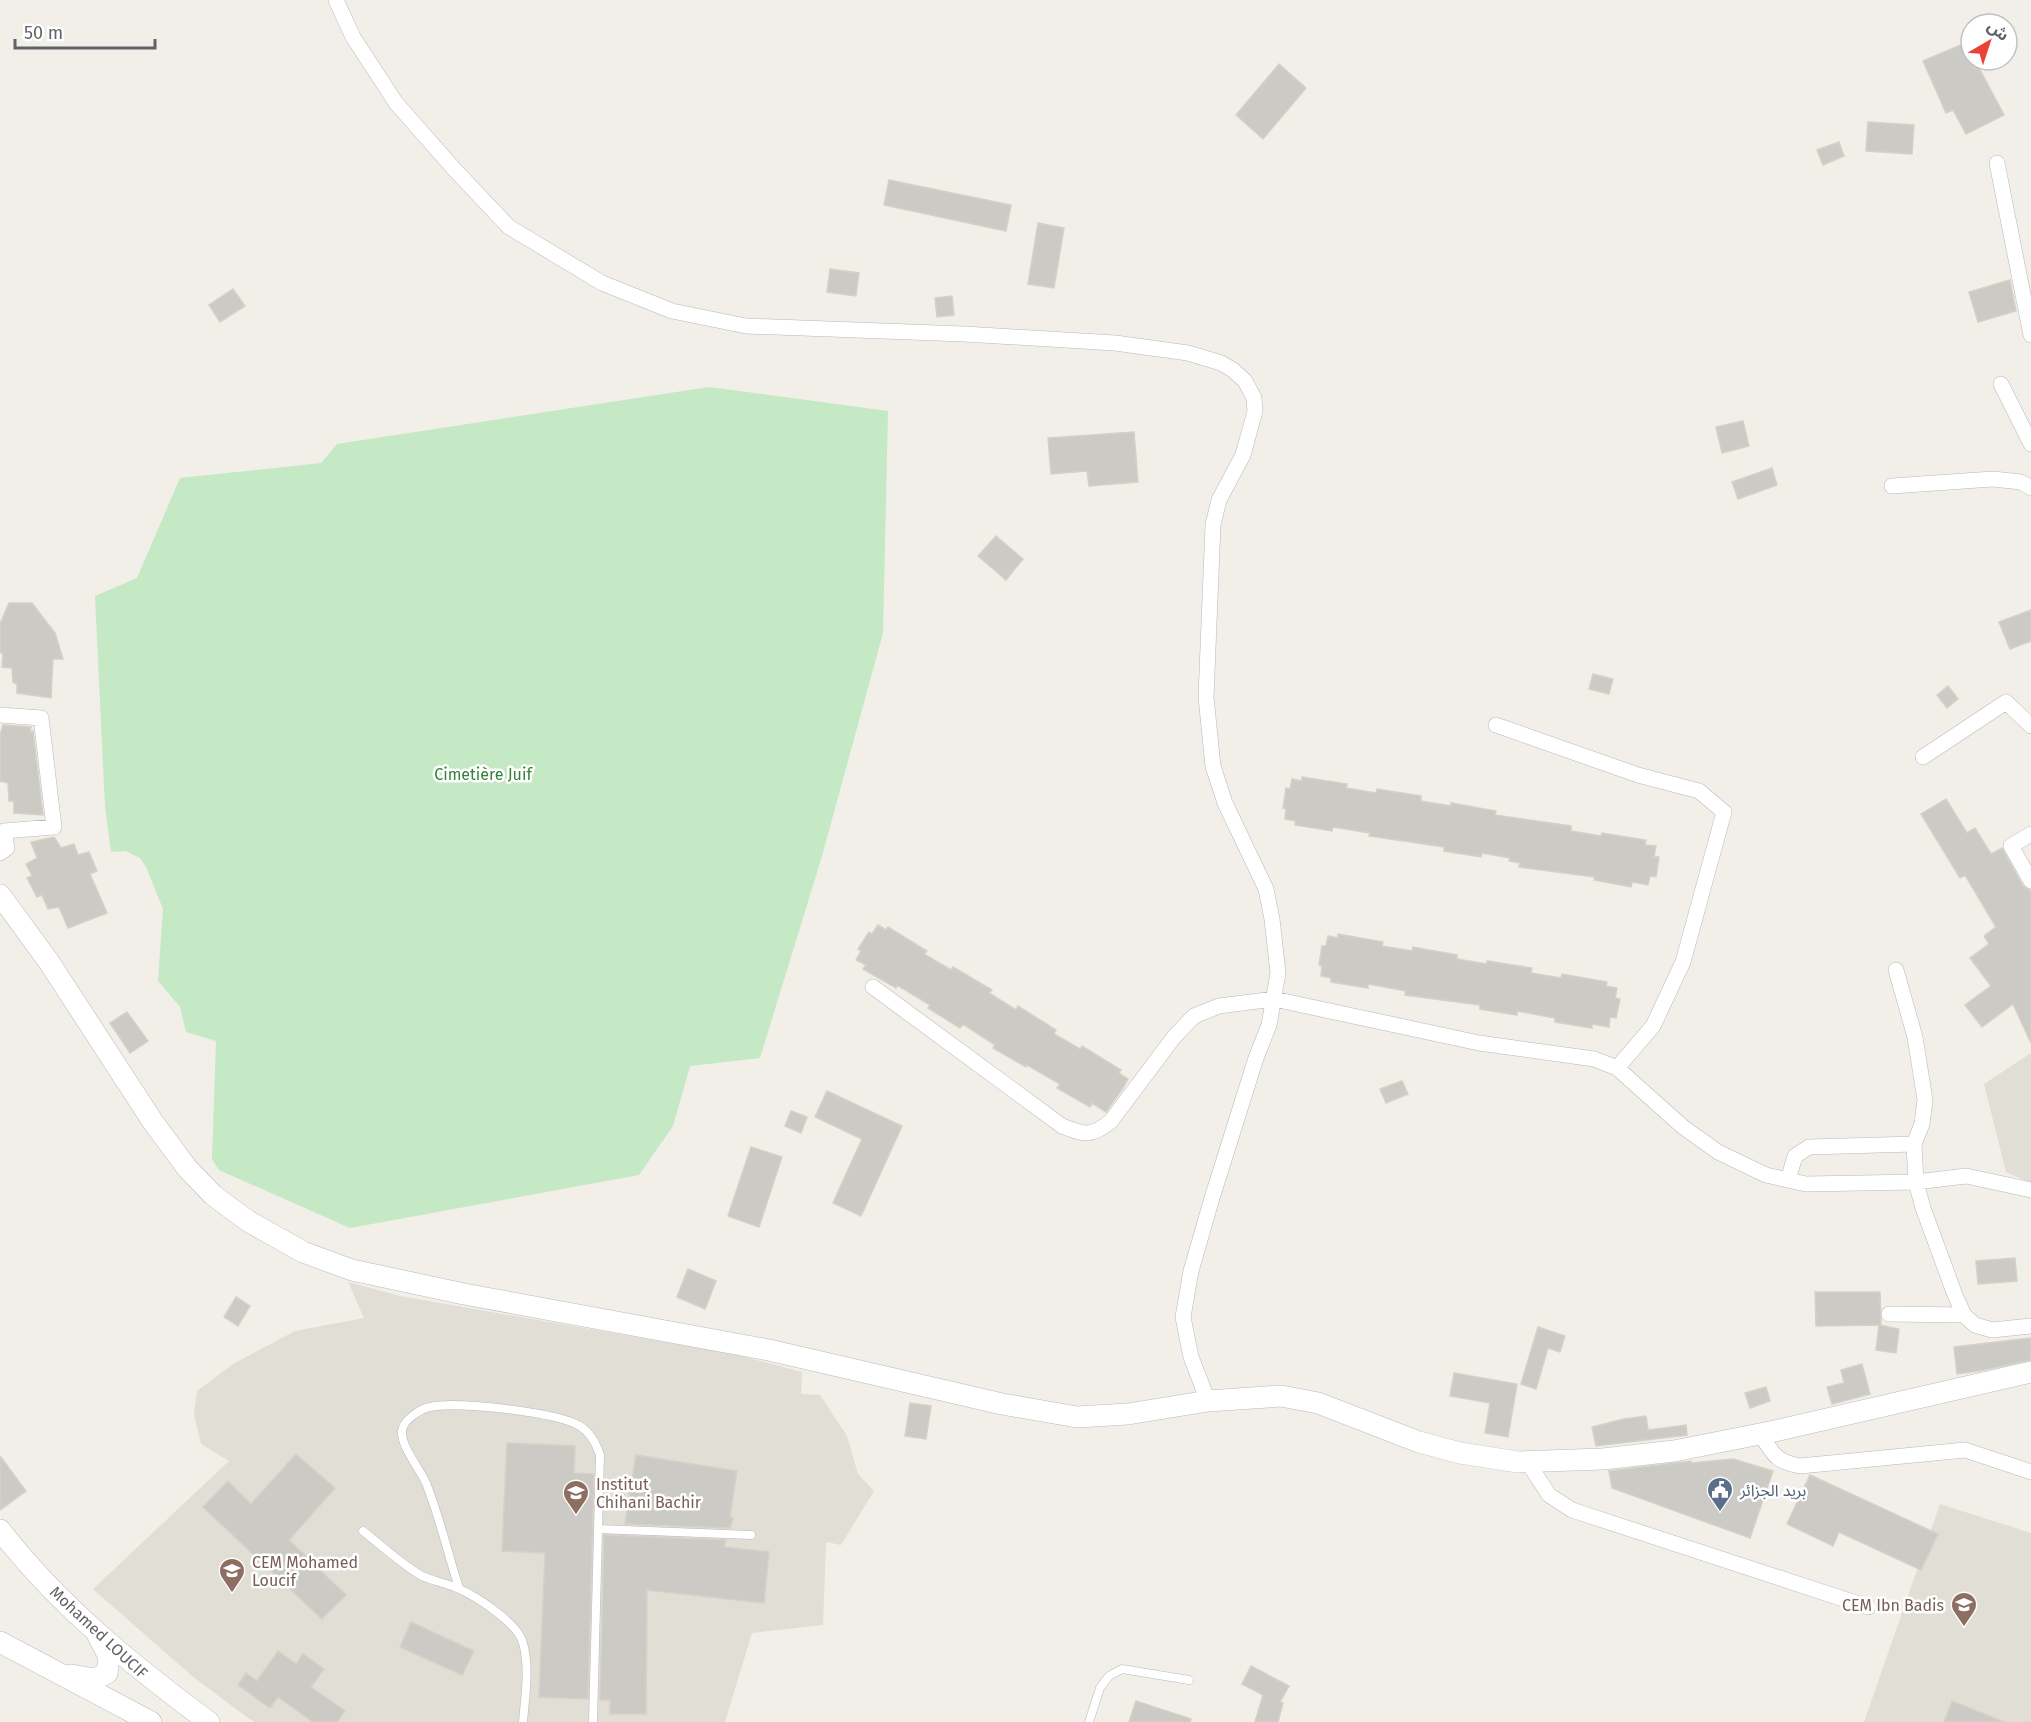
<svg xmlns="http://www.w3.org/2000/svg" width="2031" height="1722" viewBox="0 0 2031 1722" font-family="'Fira Sans','Noto Sans Arabic',sans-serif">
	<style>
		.education { fill: #e1ded6 }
		.green { fill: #c5e8c5 }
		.building { fill: #cccac5; stroke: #d6d1c6; stroke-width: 1.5 }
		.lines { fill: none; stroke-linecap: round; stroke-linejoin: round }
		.service-casing { stroke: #b5b8bc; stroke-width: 9 }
		.minor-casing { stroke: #b5b8bc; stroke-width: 16 }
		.secondary-casing { stroke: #b6babf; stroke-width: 22 }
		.service { stroke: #fff; stroke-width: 8 }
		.minor { stroke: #fff; stroke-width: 15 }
		.secondary { stroke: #fff; stroke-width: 21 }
		.labels { text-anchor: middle; stroke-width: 5; stroke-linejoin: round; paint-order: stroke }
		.park-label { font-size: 16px; fill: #348238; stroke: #fff }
		.education-label { font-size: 16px; fill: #785e54; stroke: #fff; text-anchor: start }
		.service-label { font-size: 16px; fill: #4e5e75; stroke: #fff; text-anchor: start }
		.street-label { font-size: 16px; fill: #5f6368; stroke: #fff }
	</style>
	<rect width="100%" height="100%" fill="#f1efe8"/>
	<path class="education" d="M2031,1053v130l-25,-11 -22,-88z
		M348,1282l52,14 333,58 69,18 -1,22 19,1 27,41 11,38 16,17 -33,54 -15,-3 -3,83 -71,8 -27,89h-470l-7,-4 -56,-42 -99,-87 136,-128 -28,-17 -7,-30 3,-23 36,-27 62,-33 69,-13z
		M1940,1504l91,29v189h-167z"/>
	<path class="green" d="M709,387l179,24 -5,222 -61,223 -62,202 -70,8 -17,60 -34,49 -289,53 -131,-58 -7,-11 4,-118 -30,-9 -6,-25 -22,-26 5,-72 -17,-42 -6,-9 -14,-7 -15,1 -6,-46 -10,-210 42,-18 43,-100 141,-15 16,-19z"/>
	<path class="building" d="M1963,44l11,24 4,-2 26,49 -38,19 -13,-24 -7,3 -23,-52z
		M1279,64l27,24 -43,51 -27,-24z
		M1868,122l46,3 -2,29 -46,-3z
		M1839,142l5,14 -21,9 -6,-15z
		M889,180l122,25 -5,26 -122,-26z
		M1038,223l26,5 -10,60 -26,-4z
		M830,269l29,4 -3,23 -29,-4z
		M2010,280l6,31 -38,11 -9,-30z
		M233,289l12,17 -25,16 -11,-17z
		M952,296l2,19 -17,2 -2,-19z
		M1743,421l6,25 -27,7 -6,-26z
		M1134,432l4,50 -49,4 -2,-15 -36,3 -3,-36z
		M1772,468l5,17 -39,14 -6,-17z
		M996,536l27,23 -17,21 -28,-24z
		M9,603h23l23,30 8,26h-10l-2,39 -34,-5v-9l-4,-2 -1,-14 -10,-1 1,-14h-3v-29z
		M2031,610v31l-21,8 -11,-27z
		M1593,674l20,5 -4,15 -20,-5z
		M1948,686l10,13 -11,9 -10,-13z
		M3,725l28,2 -1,5 3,-1 10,84 -29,-2v-12h-5l-1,-18 -8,-2v-46z
		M1302,777l45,7 -1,4 30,5 1,-4 44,7v5l30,5v-3l45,8 -1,4 76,11v5l30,5 1,-3 44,7 -1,5 11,1 -2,11h5l-3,20 -6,-1 -2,9 -16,-3 -1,5 -37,-7 1,-3 -76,-10 1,-4 -11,-2 1,-3 -28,-5 -1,4 -37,-6v-4l-75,-11 1,-3 -37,-6 -1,4 -37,-6 1,-4 -11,-2 1,-10 -3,-1 3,-20 4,1 2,-10 10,2z
		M1946,799l21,34 8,-5 16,26 11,-6 21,38 8,5v152l-18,-39 -31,23 -17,-22 26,-19 -21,-28 19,-14 -5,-8 12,-9 -31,-52 -5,3 -39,-64z
		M54,837l7,11 13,-4 4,11 11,-3 8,19 -7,3 17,39 -39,15 -9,-21 -11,2 -6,-14 -5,2 -10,-19 5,-2 -6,-12 11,-6 -6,-16z
		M878,925l8,5 2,-3 39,24 -3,3 27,16 2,-3 39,23 -3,3 27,17 2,-4 38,24 -2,4 26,15 2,-3 39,24 -2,3 9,6 -5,9 -17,24 -14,-9 -2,4 -33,-19 3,-4 -33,-19 -1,2 -33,-19 2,-3 -32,-21 -3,4 -32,-20 2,-3 -33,-20 -1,3 -33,-19 3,-4 -10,-5 5,-9 -3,-2 11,-17 3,2z
		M1338,934l45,8 -1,4 30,5 1,-4 44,8v4l30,5v-3l45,7 -1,5 30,5 1,-4 45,8 -1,4 11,2 -2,10 5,1 -4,19 -6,-1 -1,10 -17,-3v4l-37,-6v-4l-38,-7v4l-37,-6v-4l-75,-10 1,-4 -38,-7v4l-37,-6v-4l-10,-2 1,-10 -3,-1 3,-19h4l2,-10 10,2z
		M127,1012l21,29 -18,12 -20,-30z
		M1402,1081l6,13 -22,9 -6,-14z
		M827,1091l75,35 -41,90 -28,-13 29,-64 -47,-22z
		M791,1111l16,6 -6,16 -16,-7z
		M751,1147l31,10 -23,70 -31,-11z
		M2015,1258l2,23 -39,3 -2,-23z
		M688,1269l28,12 -11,28 -28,-12z
		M1815,1292h65l1,33 -65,1z
		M236,1297l14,9 -12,20 -14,-9z
		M1879,1325l20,4 -3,24 -20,-3z
		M1538,1327l27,9 -5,16 -12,-4 -12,41 -15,-5z
		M2031,1338v22l-52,11 -22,3 -3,-27z
		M1862,1364l8,30 -38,10 -5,-17 17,-4 -3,-13z
		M1454,1373l63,11 -9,53 -23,-4 5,-30 -40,-7z
		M1766,1387l4,14 -20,7 -5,-15z
		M910,1403l21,3 -5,33 -21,-3z
		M1646,1416l2,14 38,-5 1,10 -91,11 -4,-19 32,-8z
		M507,1443l68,3 -1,27 20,1 -6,225 -49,-2 6,-144 -43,-2z
		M296,1454l39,34 -46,52 57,55 -24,24 -119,-112 25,-26 23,23z
		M636,1455l101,16 -7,46 3,1 -3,10 -105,-4z
		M0,1456l26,35 -26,19z
		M1733,1459l40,12 -23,67 -138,-50 -3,-17 82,-10v2z
		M1810,1475l128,59 -17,36 -82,-38 -6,14 -46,-22z
		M604,1535l122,5 -2,7 45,5 -5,51 -117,-13 -1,124h-36v-14h-10z
		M411,1622l63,29 -12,24 -62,-28z
		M278,1651l18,13 7,-10 21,15 -13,18 34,24 -8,11h-24l-35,-25 -8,11 -32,-23 8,-12 11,8z
		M1251,1666l38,20 -9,16 3,1 -5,19h-23l8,-27 -21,-11z
		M1136,1701l55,18 -1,3h-61z
		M1952,1701l52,21h-60z"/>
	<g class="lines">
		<defs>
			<path id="service" d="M598,1529l153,6
				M363,1531c19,15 38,33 59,45 11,5 24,7 35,12 19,8 61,35 66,55 7,25 2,54 0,79
				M459,1588c-11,-34 -20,-73 -33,-105 -6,-14 -24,-35 -24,-50 -1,-12 18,-24 28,-26 27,-6 127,5 150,19 11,7 16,17 20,29l-7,267
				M1089,1722l11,-34 9,-12 13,-7 67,11"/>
			<path id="minor" d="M336,0l17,37 43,66 59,67 54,57 93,56 70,28 74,15 218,8 151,9 73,10 33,10 12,7 12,11 9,17 1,13 -12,44 -24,45 -6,25 -7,172 7,69 12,37 41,86 6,30 6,54 -9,52 -13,33 -44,140 -21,73 -8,46 8,40 17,44
				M1997,163l34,172
				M2001,384l30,60
				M1892,486l101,-7 28,3 10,6
				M0,715l41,3 13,109 -50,4 3,17 -7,5
				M1496,725l142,50 61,16 25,21 -41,150 -30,64 -36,42
				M1923,757l83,-55 25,24
				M2031,834l-20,12 20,35
				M1896,970l19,67 10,63 -3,24 -8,20 2,38 7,26 32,87 9,20 11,10 17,5 39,-4
				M873,987l189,139c22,9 30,11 49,-5l63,-84 20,-21 25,-10 55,-7 205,44 115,16 23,9 66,59 35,25 48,23 40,9 110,-2 50,-6 65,14
				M1788,1180l7,-24 14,-9 105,-3
				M1889,1314l75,1
				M1760,1434c14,20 14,27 40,32l165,-16 66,22
				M1527,1461l22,34 23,15 296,97"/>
			<path id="secondary" d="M0,895l49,67 104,160 34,46 26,27 35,26 55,31 49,18 112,24 305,56 233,54 75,13 51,-3 80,-13 73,-5 37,7 101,39 41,11 58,9 85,-3 71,-8 101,-20 256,-59
				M0,1530c58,75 133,136 209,192
				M0,1642l151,80
				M71,1675l24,4 12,-6 2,-16 -11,-21"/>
		</defs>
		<use href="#service" class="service-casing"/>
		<use href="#minor" class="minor-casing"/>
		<use href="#secondary" class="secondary-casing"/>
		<use href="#service" class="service"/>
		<use href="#minor" class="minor"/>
		<use href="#secondary" class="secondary"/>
	</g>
	<defs>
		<symbol id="civic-pin" viewBox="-11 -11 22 30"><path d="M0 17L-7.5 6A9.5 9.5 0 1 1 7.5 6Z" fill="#5c6f8a" stroke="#fff"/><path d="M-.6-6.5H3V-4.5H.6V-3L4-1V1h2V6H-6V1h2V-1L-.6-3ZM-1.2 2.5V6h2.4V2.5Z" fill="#fff"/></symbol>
		<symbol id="university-pin" viewBox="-11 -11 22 30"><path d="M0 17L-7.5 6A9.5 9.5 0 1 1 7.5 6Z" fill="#8d6e63" stroke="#fff"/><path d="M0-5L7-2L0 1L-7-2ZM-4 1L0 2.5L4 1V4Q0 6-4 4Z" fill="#fff"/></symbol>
		<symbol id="school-pin" viewBox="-11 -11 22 30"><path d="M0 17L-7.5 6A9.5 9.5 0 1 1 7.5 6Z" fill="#8d6e63" stroke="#fff"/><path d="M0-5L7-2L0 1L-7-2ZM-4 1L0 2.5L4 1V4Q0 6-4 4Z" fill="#fff"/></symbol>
	</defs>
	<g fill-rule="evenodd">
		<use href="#civic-pin" x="1705" y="1475" width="30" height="40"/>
		<use href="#university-pin" x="561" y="1478" width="30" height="40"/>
		<use href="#school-pin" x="217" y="1556" width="30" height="40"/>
		<use href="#school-pin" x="1949" y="1590" width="30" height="40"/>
	</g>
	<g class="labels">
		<g class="park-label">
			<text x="483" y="780">Cimetière Juif</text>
		</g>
		<g class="education-label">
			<text x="596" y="1490">Institut<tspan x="596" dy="18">Chihani Bachir</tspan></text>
			<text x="252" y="1568">CEM Mohamed<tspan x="252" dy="18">Loucif</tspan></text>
			<text x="1944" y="1611" text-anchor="end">CEM Ibn Badis</text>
		</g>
		<g class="service-label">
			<text x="1740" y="1496">بريد الجزائر</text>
		</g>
		<g class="street-label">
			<text transform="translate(99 1632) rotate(43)" y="6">Mohamed LOUCIF</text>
		</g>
	</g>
	<g transform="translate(1989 42) rotate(39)"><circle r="28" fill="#ffffff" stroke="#bfc1c3" stroke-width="1.5"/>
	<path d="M0-4.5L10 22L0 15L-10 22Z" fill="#ea4335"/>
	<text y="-9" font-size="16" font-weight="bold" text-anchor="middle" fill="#5f6368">ش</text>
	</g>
	<path d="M15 39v9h140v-9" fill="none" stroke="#5f6368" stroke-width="3"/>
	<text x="24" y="39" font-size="18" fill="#5f6368" stroke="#ffffff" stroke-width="4.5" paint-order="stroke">50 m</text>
</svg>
